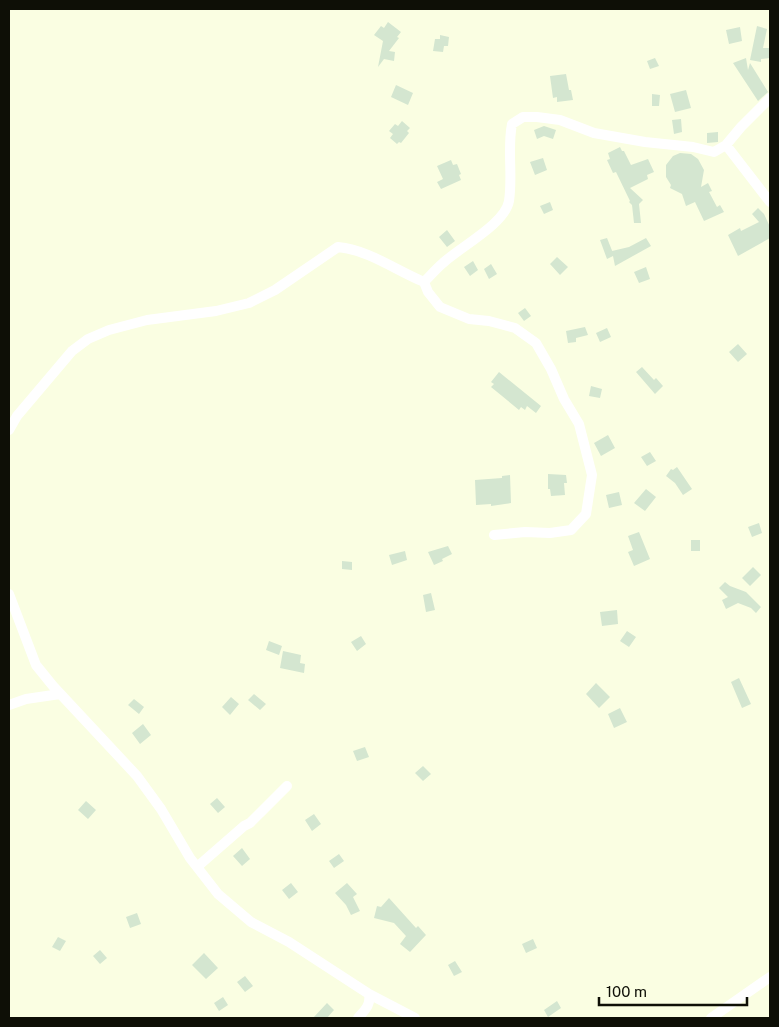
<svg xmlns="http://www.w3.org/2000/svg" width="779" height="1027" viewBox="0 0 779 1027" font-family="'Public Sans',sans-serif">
	<style>
		.building { fill: #d4e6d0 }
		.lines { fill: none; stroke-linecap: round; stroke-linejoin: round }
		.minor { stroke: #fff; stroke-width: 10 }
	</style>
	<rect width="100%" height="100%" fill="#fafee2"/>
	<path class="building" d="M388,22l13,10 -4,5 2,1 -10,13 6,1 -1,9 -10,-2 -6,8 5,-26 -9,-6 7,-9 3,2z
		M757,26l10,3 -4,19h7v10l-9,1v3l-11,-2z
		M740,27l2,14 -13,3 -3,-14z
		M440,35l9,2 -1,9h-4l-1,6 -10,-1 2,-12h5z
		M655,58l4,8 -9,3 -3,-8z
		M746,58l2,12 2,-7 18,29 -10,9 -25,-38z
		M566,74l3,16h2l2,10 -16,2v-5l-4,1 -3,-22z
		M396,85l17,8 -5,12 -17,-8z
		M686,90l5,18 -16,4 -5,-18z
		M652,94l8,1 -1,11h-7z
		M681,119l1,13 -8,2 -2,-14z
		M402,121l8,7 -3,3 2,2 -8,10 -2,-1 -2,2 -7,-6 3,-4 -4,-3 6,-7 3,2z
		M544,126l12,4 -3,9 -9,-3 -7,3 -3,-9z
		M718,132v10l-11,1v-10z
		M620,147l2,4h2l7,14 17,-6 6,13 -7,3 1,4 -18,9 13,12 -4,4 2,19h-7l-2,-18 -3,-3 1,-1 -14,-29 -3,1 -6,-13 3,-1 -2,-6z
		M680,153l11,1 7,5 6,11 -3,17 7,-4 4,8 -3,1 8,15 3,-2 4,7 -20,9 -9,-19 -9,4 -4,-12 -12,-6 1,-3 -5,-8v-12l7,-9z
		M543,158l4,12 -12,5 -5,-13z
		M451,160l2,5 4,-1 4,10 -2,1 2,5 -20,9 -4,-7 6,-3 -6,-13z
		M550,202l3,8 -9,4 -4,-8z
		M758,208l6,6 6,13v11l-32,18 -10,-21 12,-7 1,3 18,-9 -7,-8z
		M447,230l8,11 -8,6 -8,-10z
		M607,238l6,15 -1,-2 17,-4 17,-9 5,8 -36,20 -2,-10 -6,3 -7,-19z
		M557,257l11,10 -8,8 -10,-11z
		M473,261l5,9 -8,6 -6,-9z
		M491,264l6,10 -8,5 -5,-10z
		M646,267l4,12 -11,4 -5,-11z
		M525,308l6,8 -7,5 -6,-8z
		M585,327l3,8 -12,3v4l-8,1 -2,-12z
		M607,328l4,9 -11,5 -4,-9z
		M738,344l9,10 -9,8 -9,-10z
		M642,367l12,13 2,-2 7,8 -8,8 -19,-22z
		M499,372l42,34 -5,7 -9,-7 -2,4 -4,-3 -2,3 -28,-23 3,-3 -3,-2z
		M591,386l11,3 -2,9 -11,-2z
		M608,435l7,13 -14,8 -7,-13z
		M650,452l6,9 -9,5 -6,-9z
		M677,467l15,22 -9,6 -8,-12 -9,-7 5,-7 2,1z
		M548,474l18,1 1,8h-3l1,12 -14,1 -1,-7h-2z
		M510,475l1,28 -20,3v-2l-15,1 -1,-25 27,-2v-2z
		M646,489l10,8 -11,14 -11,-8z
		M619,492l3,13 -13,3 -3,-13z
		M759,523l3,10 -10,4 -4,-10z
		M639,532l11,27 -16,7 -6,-14 5,-2 -5,-14z
		M691,540h9v11h-9z
		M448,546l4,8 -10,5 1,2 -9,4 -6,-13z
		M405,551l2,9 -15,5 -3,-10z
		M342,561l10,1v8l-10,-1z
		M753,567l8,8 -11,11 -8,-8z
		M725,582l5,4 16,6 15,15 -5,6 -5,-5 -13,-5 -12,6 -4,-9 6,-3 -9,-9z
		M431,593l4,17 -9,2 -3,-17z
		M617,610l1,14 -16,2 -2,-14z
		M627,631l9,6 -7,10 -9,-6z
		M361,636l5,8 -9,7 -6,-9z
		M269,641l13,5 -3,9 -13,-5z
		M283,651l18,4 -1,8 5,1 -1,9 -24,-5z
		M739,678l12,26 -9,4 -11,-26z
		M596,683l14,14 -11,11 -13,-14z
		M254,694l12,10 -6,6 -12,-10z
		M231,697l8,7 -9,11 -8,-8z
		M134,699l10,8 -5,7 -11,-9z
		M620,708l7,14 -13,6 -6,-14z
		M143,724l8,11 -11,9 -8,-11z
		M365,747l4,10 -12,4 -4,-10z
		M423,766l8,8 -8,7 -8,-8z
		M217,798l8,9 -7,6 -8,-9z
		M86,801l10,9 -8,9 -10,-9z
		M314,814l7,10 -9,7 -7,-11z
		M242,848l8,11 -8,7 -9,-10z
		M339,854l5,7 -10,7 -5,-7z
		M291,883l7,9 -9,7 -7,-9z
		M347,883l10,11 -4,3 7,14 -9,4 -5,-10 -11,-12z
		M389,898l27,30 2,-2 8,9 -16,17 -10,-8 6,-8 -12,-13 -20,-5 3,-12 4,1z
		M137,913l4,11 -11,4 -4,-11z
		M58,937l8,4 -6,10 -8,-4z
		M533,939l4,9 -11,5 -4,-9z
		M100,950l7,8 -7,6 -7,-8z
		M204,953l14,15 -12,11 -14,-14z
		M455,961l7,11 -8,4 -6,-11z
		M245,976l8,10 -8,6 -8,-10z
		M223,997l5,8 -9,6 -5,-8z
		M557,1001l4,7 -13,9 -4,-7z
		M327,1003l7,7 -7,8h-14z"/>
	<g class="lines">
		<path class="minor" d="M726,145l44,57
			M424,282l4,10 12,15 29,12 20,2 26,7 21,15 15,26 13,30 15,25 13,51 -6,39 -15,16 -21,3 -25,-1 -31,3
			M9,430l8,-14 55,-65 16,-12 21,-9 38,-10 69,-9 33,-8 26,-13 63,-43c31,3 57,23 86,35 6,-6 12,-13 19,-19 17,-16 62,-39 66,-62 4,-26 -2,-52 3,-77l11,-7h14l23,3 34,13 51,9 48,5 21,5 12,-7 15,-18 29,-29
			M9,594l27,71 17,21 84,90 24,33 29,49 28,36 33,28 38,20 80,52c2,11 -4,16 -11,24
			M9,705l17,-6 34,-5
			M197,867l47,-41 6,-3 37,-37
			M369,994l46,24
			M711,1018l59,-41"/>
	</g>
	<rect width="779" height="1027" fill="none" stroke="#0e0f06" stroke-width="20"/>
	<path d="M599 997v8h148v-8" fill="none" stroke="#0e0f06" stroke-width="2.5"/>
	<text x="606" y="997" font-size="15" fill="#0e0f06" stroke="#fafee2" stroke-width="4" paint-order="stroke">100 m</text>
</svg>
